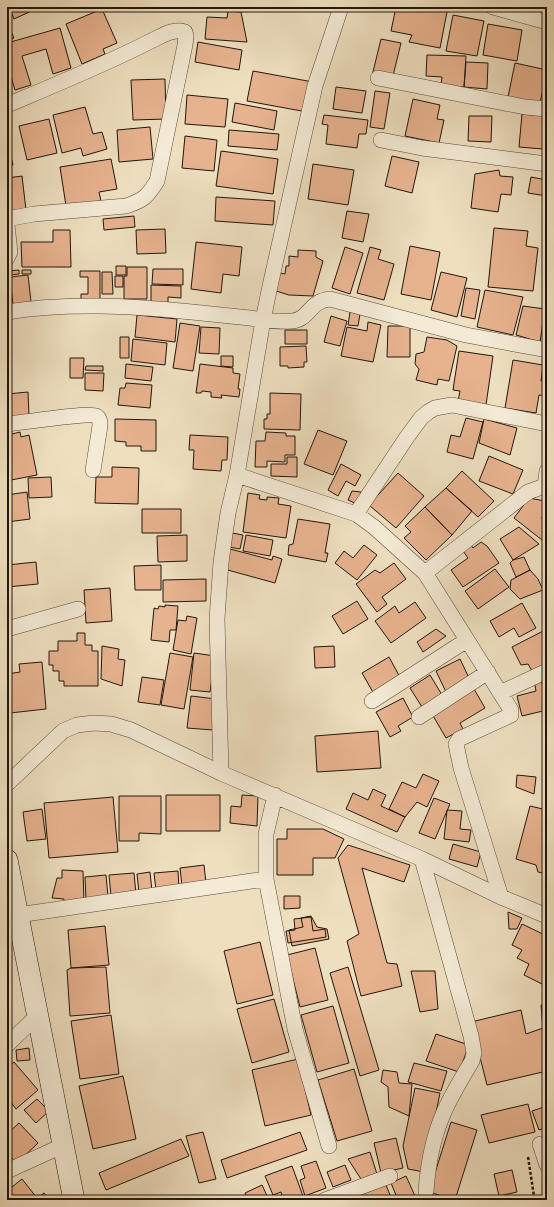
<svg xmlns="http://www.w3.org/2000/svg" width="554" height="1207" viewBox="0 0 554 1207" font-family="'EB Garamond',serif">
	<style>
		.building { fill: #e7b38f; stroke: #21160d }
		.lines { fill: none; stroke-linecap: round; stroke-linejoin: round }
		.street-casing { stroke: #54483a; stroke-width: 16 }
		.secondary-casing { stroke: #21160d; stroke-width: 22 }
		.path { stroke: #21160d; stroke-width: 2.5; stroke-dasharray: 3 2; stroke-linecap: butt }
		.street { stroke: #f4ead5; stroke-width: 15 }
		.secondary { stroke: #f4ead5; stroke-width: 21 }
	</style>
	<rect width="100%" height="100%" fill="#eedfbf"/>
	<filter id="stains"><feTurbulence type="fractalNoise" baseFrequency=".005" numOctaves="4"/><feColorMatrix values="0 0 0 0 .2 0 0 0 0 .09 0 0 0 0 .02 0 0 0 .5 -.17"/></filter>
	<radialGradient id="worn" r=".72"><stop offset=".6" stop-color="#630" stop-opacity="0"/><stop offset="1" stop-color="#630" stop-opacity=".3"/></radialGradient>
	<path class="building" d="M9,7h26l1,2 -22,10z
		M396,7h52l-8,41 -31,-6 3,-7 -21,-4z
		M102,9l15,34 -14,6 2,5 -23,10 -16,-40z
		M228,11l13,1 6,30 -42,-3 2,-22 20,1z
		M453,15l31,6 -7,35 -31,-5z
		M7,22l7,16 -7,3z
		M488,24l34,6 -5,31 -34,-6z
		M60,28l11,40 -18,6 -7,-25 -24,7 9,29 -16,5 -8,-27v-20z
		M381,39l20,4 -9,37 -20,-4z
		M198,42l44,8 -3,20 -44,-8z
		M427,55l39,1 -2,31 -23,-1 1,-9 -16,-1z
		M466,62l22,1 -1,26 -23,-2z
		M515,63l32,7 -7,33 -32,-6z
		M253,71l60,11 -6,30 -60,-11z
		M165,79l1,40 -33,1 -2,-40z
		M336,87l30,4 -4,22 -29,-4z
		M375,91l15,2 -6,36 -14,-2z
		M187,95l41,4 -3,28 -40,-3z
		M413,99l27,6 -3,14 7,1 -5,23 -34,-7z
		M235,103l42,8 -3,19 -42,-8z
		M85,107l8,27 9,-2 5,17 -24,7 -2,-8 -19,5 -9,-38z
		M522,114l24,2 -3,33 -24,-2z
		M324,115l44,5 -2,14h-7l-2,14 -31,-4 2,-19 -6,-1z
		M469,116h23l-1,26 -23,-1z
		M49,119l8,34 -30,7 -8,-34z
		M150,127l3,32 -34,3 -2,-32z
		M229,130l50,4 -2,16 -49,-4z
		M185,136l32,4 -3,31 -32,-3z
		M7,142l6,23 -6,1z
		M221,151l57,8 -5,35 -57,-8z
		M392,156l27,6 -7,31 -27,-7z
		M111,159l6,30 -18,3 2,9 -35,5 -6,-39z
		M313,164l41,6 -6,35 -40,-6z
		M499,170l1,6 13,1 -2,18 -10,-1 -3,18 -27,-4 4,-34z
		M22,176l4,34 -19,2v-34z
		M531,177l16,3v16l-19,-3z
		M216,197l59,4 -2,24 -58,-4z
		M347,211l22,3 -6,28 -21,-4z
		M134,216l1,11 -31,3 -1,-11z
		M494,228l34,3 -2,15 12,2 -5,43 -45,-4z
		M165,229l1,24 -29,1 -1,-24z
		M53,230h17l1,37h-49l-1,-25h32z
		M196,242l46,5 -3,29 -16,-2 -2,19 -30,-4z
		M410,246l30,6 -9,48 -30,-6z
		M345,247l18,6 -13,41 -18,-6z
		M370,247l11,3 -3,9 16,5 -10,36 -27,-7z
		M298,250l18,1v6l7,4 -10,35 -24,-1 -13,-4 -1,-19 10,2 1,-8h3v-10l9,1z
		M116,266h10v9h-10z
		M127,267h20v32h-23v-23h3z
		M153,269h30v16l-31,-1z
		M19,270v4l-9,1 -1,-4z
		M22,270h9v4h-9z
		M80,271h20v31h-19v-8h7v-17h-8z
		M102,272h10l1,22h-11z
		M441,272l26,6 -10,39 -26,-7z
		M28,275l3,27 -18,3 -3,-28z
		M115,276h8v11h-8z
		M7,277l4,26 -4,1z
		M151,285l30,1v12l-13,-1v8h-17z
		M466,288l14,2 -5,29 -14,-3z
		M485,290l38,7 -10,38 -36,-8z
		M523,306l22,3 -5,33 -24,-7z
		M350,312l10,2 -2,12 -10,-1z
		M137,315l40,4 -2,23 -40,-5z
		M331,316l16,5 -7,25 -16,-4z
		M368,322l13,3 -8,37 -32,-6 6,-29 20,4z
		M180,323l20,3 -7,45 -20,-3z
		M388,326h22v31h-23z
		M201,327l19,1 -1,26 -20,-1z
		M285,330h22v14h-22z
		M120,337h9v21h-9z
		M427,337l20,3 10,6 -8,35 -11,-2 -1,6 -21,-5 3,-11 -4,-5 1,-10 8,-2z
		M133,339l34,4 -2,22 -34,-4z
		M306,346l1,16h-3v5l-16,1v-2h-8v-19z
		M459,351l34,5 -7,49 -28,-4 2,-10 -7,-1z
		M221,356h12v11l-12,-1z
		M70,358h14l-1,20h-13z
		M513,360l30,5 -2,16 6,1v14l-8,-1 -3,18 -31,-5z
		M126,364l27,3 -2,14 -26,-3z
		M200,364l33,4v5l7,1 -2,15h2l-1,8 -18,-2 1,3 -11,-1v-5l-9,-1 -1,2h-5z
		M86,366h17v5l-18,-1z
		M85,373h19l-1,18 -18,-1z
		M126,383l26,2 -2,23 -32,-3 2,-17h5z
		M28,392l1,25 -22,2v-25z
		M270,393l31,1 -1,36 -36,-1v-10h3v-5h3z
		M466,418l17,4 -10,37 -26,-7 4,-17 9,2z
		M115,419l41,1v31h-15v-5h-15v-4l-11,-1z
		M484,419l33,9 -7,27 -31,-12z
		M318,430l29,11 -14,34 -29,-11z
		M20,432l1,5 8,-2 8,40 -26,5 -4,-21 1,-24z
		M266,432l20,1v3h9v19h-10v7l-18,-1v6h-12l1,-26h9z
		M190,435l38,2 -1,23h-5l-1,11 -28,-2 1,-19h-5z
		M489,456l34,14 -10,24 -34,-13z
		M287,457h10v20l-26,-1v-12h16z
		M341,464l20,11 -6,11 -9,-5 -8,15 -10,-6z
		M112,467l27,1 -1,36 -43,-1 1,-26h16z
		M462,471l32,30 -16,16 -32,-29z
		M398,473l26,23 -28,32 -27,-23z
		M51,477l1,20 -23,1 -1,-20z
		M446,488l26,23 -20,24 -27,-28z
		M352,491l9,1 -2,13 -11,-5z
		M27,492l3,27 -23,3v-27z
		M248,493l12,2 -1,4 8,1v-3l12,1 -1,6 13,2 -5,32 -43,-6z
		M529,498l16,3 -3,18 5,1v20h-5l-28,-22z
		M425,507l27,28 -26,25 -22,-22 7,-6 -6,-6z
		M142,509h39v24h-39z
		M298,519l32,5 -5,29h3l-2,9 -38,-7 1,-10 4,-1z
		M519,527l20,17 -26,16 -13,-21z
		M232,533l11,2 -3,14 -11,-2z
		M187,535v26l-29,1 -1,-26z
		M246,535l27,5 -3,16 -27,-5z
		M469,542l4,6 8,-6 6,4 12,17 -36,24 -12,-17 17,-12 -7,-10z
		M364,545l13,10 -20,25 -22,-17 9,-12 9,7z
		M230,549l42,11 1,-4 9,3 -7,24 -51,-14z
		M524,557l6,13 -14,7 -6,-14 3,-3z
		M36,562l2,22 -31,3v-22z
		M394,563l12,16 -24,18 5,7 -10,8 -21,-28 19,-14 5,3z
		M161,565v25h-26l-1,-24z
		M495,569l14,18 -31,22 -13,-18z
		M530,570l8,9 5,11 -23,9 -10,-10 1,-9z
		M206,579v22l-43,1v-22z
		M110,588l2,33 -26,2 -2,-33z
		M357,601l11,18 -25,15 -11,-18z
		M415,602l11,16 -35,25 -16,-22 20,-15 4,7z
		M522,603l14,25 -17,9 -5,-9 -15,9 -9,-16z
		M165,605l13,1 -2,24h-6l-1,12 -18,-2 3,-32 4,1 1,-3 6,1z
		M187,616l10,2 -6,36 -18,-4 5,-30 8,1z
		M436,629l10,7 -23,16 -6,-10z
		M547,629v35l-15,7 -4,-7 -7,1 -9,-18z
		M77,633h8v12h7v6h6v35h-34v-5h-5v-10h-6v-6h-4v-14h9v-10h19z
		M102,646l17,3 -1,10 7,1 -3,26 -21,-7z
		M334,646l1,21 -20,1 -1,-21z
		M170,653l23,4 -9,52 -23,-4z
		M194,653l21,3 -5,36 -20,-2z
		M389,657l12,22 -27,15 -12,-21z
		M460,659l10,21 -24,12 -10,-21z
		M42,662l4,47 -36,4 -3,-24v-15l13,-2 -1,-8z
		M430,675l12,20 -20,12 -12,-19z
		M142,677l22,3 -4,25 -22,-3z
		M541,680l3,9 3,2v19l-25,6 -5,-20 19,-5 -1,-6z
		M474,689l11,19 -25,15 3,6 -17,9 -14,-24z
		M191,696l25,3 -3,31 -26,-2z
		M403,698l10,19 -15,9 3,5 -11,6 -14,-25z
		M378,731l3,37 -64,4 -2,-36z
		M423,774l16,7 -12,26 -10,-5 -12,15 -16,-8 13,-27 14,6z
		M517,775l19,2 -2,17 -18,-7z
		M373,789l13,6 -5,11 24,11 -8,15 -51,-23 7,-16 15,7z
		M166,795h54v36h-54z
		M242,795l16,1 -1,30 -27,-3 1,-17 10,1z
		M119,796h42v38l-22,-1v8h-20z
		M113,797l5,55 -69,6 -5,-55z
		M434,798l16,6 -15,35 -16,-6z
		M530,806l17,4v64l-9,-2 -2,-7 -20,-6z
		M42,809l4,30 -19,2 -4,-29z
		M447,810l15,1 -2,18 11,1 -2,12 -25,-3z
		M287,829h36l21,10 -9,19h-22v17h-36v-36h10z
		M453,844l28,8 -4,15 -28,-8z
		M348,845l62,20 -6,17 -42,-14 25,95 10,1 5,22 -41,10 -14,-55 12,-7 -21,-76z
		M204,865l2,18 -24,3 -2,-18z
		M62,870l21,1 1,31 -20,3v-6l-12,-1 5,-20h5z
		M178,871l1,17 -23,2 -2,-17z
		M150,872l2,19 -13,2 -2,-19z
		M134,873l2,21 -25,2 -2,-21z
		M106,875l2,22 -22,3 -1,-23z
		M284,896h16v12l-16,1z
		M508,912l14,6 -5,11h-8z
		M311,916l6,11 10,2 2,10 -37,7 -3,-16 14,-3 -2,-9z
		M311,917l2,14 12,-2 1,8 -38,6 -2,-12 9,-1 -1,-11z
		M522,924l25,12v44l-3,5 -20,-10 5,-11 -12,-6 5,-8 -10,-5z
		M105,926l4,39 -38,3 -3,-38z
		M260,942l13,53 -36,9 -13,-53z
		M315,948l13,52 -28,7 -13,-52z
		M106,967l4,46 -40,3 -3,-46 4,-2z
		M348,967l31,103 -19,6 -30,-103z
		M411,971h24l3,38 -18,3z
		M274,999l15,53 -37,11 -15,-54z
		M541,1005h6v23h-4z
		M333,1006l16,57 -32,9 -16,-57z
		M521,1010l5,24 17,-6 4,4v39l-60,14 -16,-63z
		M111,1015l8,59 -39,5 -9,-58z
		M436,1034l33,11 -10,27 -33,-11z
		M29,1048l1,12 -13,1 -1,-11z
		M298,1059l13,56 -46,11 -13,-56z
		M14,1062l24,28 -22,19 -6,-8 -3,2v-15l3,-2 -3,-2v-16z
		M414,1063l33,8 -6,20 -33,-9z
		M354,1069l18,62 -35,10 -19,-61z
		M383,1070l14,2 2,11 13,1 -3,32 -20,-9 -1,-20 -7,-5z
		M123,1076l13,63 -43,10 -14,-63z
		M415,1088l25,5 -16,79 -16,-3 -5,-23z
		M37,1099l12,12 -13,12 -12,-13z
		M528,1104l7,28 -46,11 -8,-28z
		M547,1106v21l-8,3 -7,-19z
		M451,1122l26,8 -22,70 -26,-8z
		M19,1123l19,20 -21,20 -10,-10v-19z
		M203,1132l13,47 -17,4 -13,-47z
		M300,1132l7,18 -80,28 -6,-18z
		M396,1138l7,30 -22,5 -7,-30z
		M181,1139l8,17 -83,34 -7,-17z
		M370,1152l7,22 -16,5 -13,-20z
		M316,1161l10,27 -21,8 -5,-16 5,-2 -4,-12z
		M345,1165l6,15 -18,7 -6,-15z
		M292,1166l11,30 -11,4h-9l-2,-8 -8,3 -8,-19z
		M512,1170l5,22 -18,4 -5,-22z
		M406,1176l9,20 -9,4h-8l-7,-17z
		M22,1179l15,19 -2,2h-28v-9z
		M262,1185l7,15h-21l-3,-7z
		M386,1185l6,15h-30l-2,-5z
		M44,1193l6,7h-15l2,-2z"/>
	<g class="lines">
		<defs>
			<path id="street" d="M493,7l54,15
				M378,78l147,29 22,2
				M7,105c48,-20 97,-40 144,-64 9,-4 23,-14 34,-9l1,4 -1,9 -28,136c-10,16 -13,19 -31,25l-92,8 -22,4 -4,4 -1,3 3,27 -3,6
				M381,140l41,8 125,16
				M7,312c61,-10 124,-6 185,0 19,2 39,4 58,6 14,2 28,4 42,3 17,-1 17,-20 38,-22l136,36 81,15
				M7,424c13,-1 82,-12 89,-8 4,2 4,6 4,10l-7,44
				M237,475l119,39 18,13 51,46 86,137v5l-52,24 -3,5 5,24 40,129
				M545,487l2,-16
				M356,514l51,-77 14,-19 7,-6 7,-4 17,-3 95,19
				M425,573l103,-81 11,-4 8,-1
				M7,629l71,-20
				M500,693l47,-22
				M372,701l95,-61
				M419,717l69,-45
				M221,773l-4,-154 4,-57 7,-49 9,-38 26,-155 7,-34 45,-200 26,-79
				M7,784l56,-53 14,-6 17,-2 17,1 20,6 90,43 201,86 79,38 46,19
				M275,795l-9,39v45l29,150 34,117
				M422,859l49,177 3,17 -2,8c-10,17 -20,33 -28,51 -11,25 -16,52 -18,79
				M18,915l248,-36
				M7,1045l31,-30
				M540,1144l7,21
				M7,1171l57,-26
				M325,1200l65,-24"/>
			<path id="secondary" d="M7,860l67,340"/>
		</defs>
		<use href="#street" class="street-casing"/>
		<use href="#secondary" class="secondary-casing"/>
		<path class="path" d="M528,1157l6,39"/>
		<use href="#street" class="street"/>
		<use href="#secondary" class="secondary"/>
	</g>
	<rect width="554" height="1207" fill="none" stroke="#eedfbf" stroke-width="24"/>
	<rect x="8" y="8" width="538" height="1191" fill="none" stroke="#21160d" stroke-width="2"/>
	<rect x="12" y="12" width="530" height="1183" fill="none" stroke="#21160d"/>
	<rect width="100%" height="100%" filter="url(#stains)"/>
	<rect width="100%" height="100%" fill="url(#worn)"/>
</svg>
